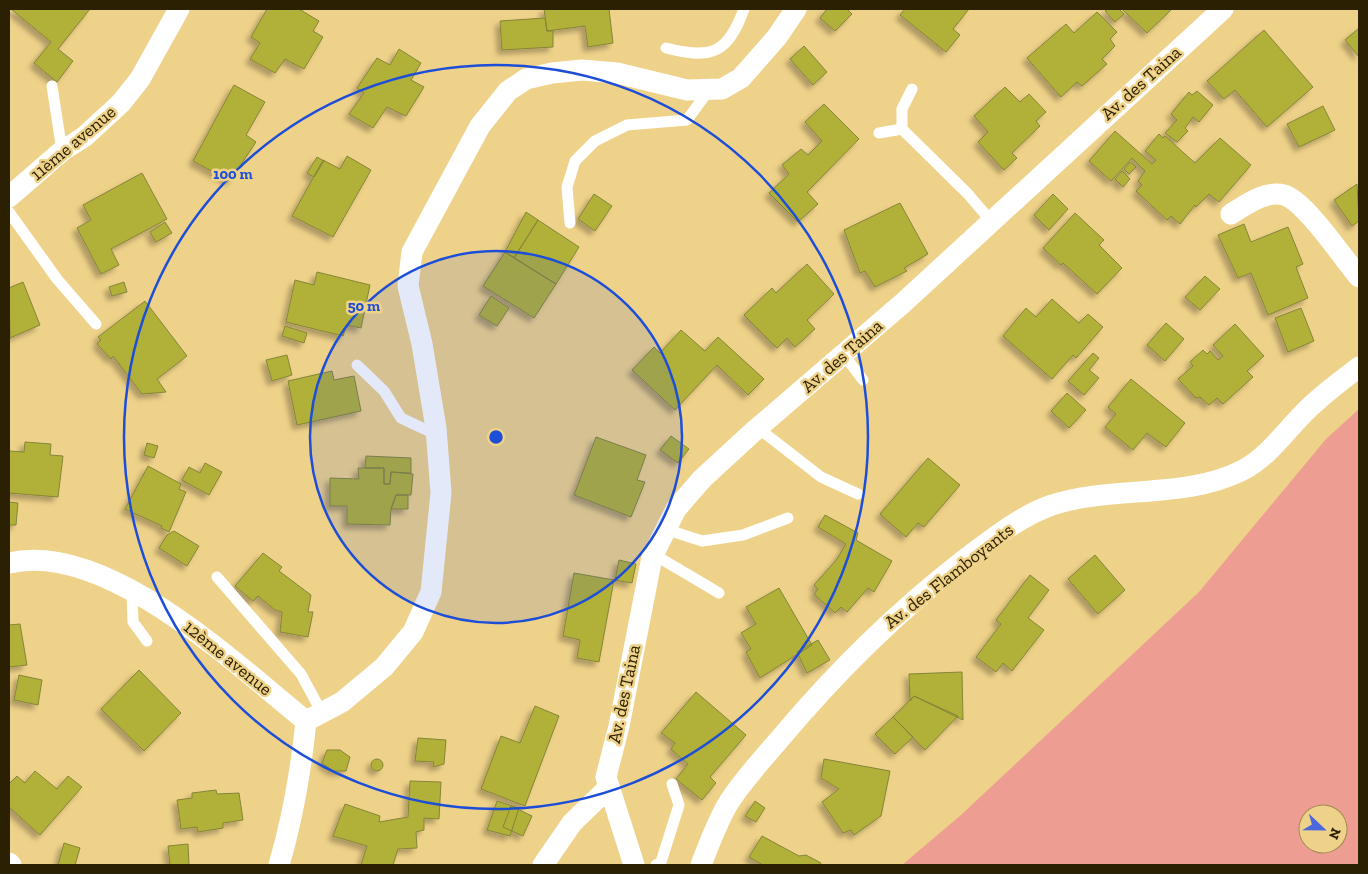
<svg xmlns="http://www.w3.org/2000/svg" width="1368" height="874" viewBox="0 0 1368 874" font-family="'Zilla Slab',serif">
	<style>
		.green { fill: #ed9d91; fill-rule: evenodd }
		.building { fill: #b1b038; stroke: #85853a; filter: url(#shadow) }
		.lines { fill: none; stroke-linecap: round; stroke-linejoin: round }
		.service { stroke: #fff; stroke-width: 11 }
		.minor { stroke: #fff; stroke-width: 21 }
		.ring { fill: none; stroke: #1d4ed8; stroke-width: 2.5 }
		.labels { text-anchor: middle; stroke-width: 5; stroke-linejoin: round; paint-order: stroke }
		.street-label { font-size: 18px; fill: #2b2001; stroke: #efd289 }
		.centre { fill: #1d4ed8; stroke: #efd289; stroke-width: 2.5 }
		.ring-label { font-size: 15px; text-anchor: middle; font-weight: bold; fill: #1d4ed8; stroke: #efd289; stroke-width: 5; stroke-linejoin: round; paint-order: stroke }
	</style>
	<defs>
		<filter id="shadow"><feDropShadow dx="-4.5" dy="4.5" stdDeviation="2.5" flood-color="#0004"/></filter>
	</defs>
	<rect width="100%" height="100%" fill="#efd289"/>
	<path class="green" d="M1359,409v456h-457l59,-50 238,-223 127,-153zM1308,814h30v30h-30z"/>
	<path class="building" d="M11,9h79l-32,40 15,12 -16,21 -23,-19 17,-21z
		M267,9h32l20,12 -6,10 10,6 -19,32 -19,-10 -10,14 -25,-14 10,-16 -9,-6z
		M544,9h65l4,34 -25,4 -3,-21 -38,5z
		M827,9h20l5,5 -17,17 -15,-13z
		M905,9h64l-16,20 7,6 -14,17 -46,-37z
		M1108,9h11l5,5 -9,8 -10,-11z
		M1122,9h50l-25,24z
		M1097,12l20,20 -7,7 5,7 -13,13 5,5 -25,22 -5,-4 -16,15 -34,-39 39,-34 8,9z
		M545,18l2,13h6v16l-51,3 -2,-29z
		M1359,28v29l-14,-17z
		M1264,30l49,57 -46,40 -32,-37 -11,9 -17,-18z
		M804,46l23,26 -14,13 -23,-26z
		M399,49l22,14 -10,17 13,7 -18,29 -19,-9 -14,21 -24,-14 15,-21 -7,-5 20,-30 13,7z
		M234,85l31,17 -19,33 10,7 -26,39 -37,-20z
		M1005,87l15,15 9,-8 17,18 -10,9 4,5 -28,27 5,5 -13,12 -26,-28 10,-10 -14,-16z
		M1197,91l16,14 -14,17 -6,-5 -8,11 3,3 -11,11 -12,-9 12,-13 -6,-6 18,-22 3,3z
		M824,104l35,35 -52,53 11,12 -20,18 -29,-29 20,-19 -7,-9 19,-16 7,6 14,-14 -17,-19z
		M1323,106l12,24 -36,17 -12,-23z
		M1115,131l37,33 4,-4 -11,-9 14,-17 4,4 2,-2 30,27 25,-25 31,27 -32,37 -10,-8 -13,13 -1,-2 -15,19 -9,-8 -4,4 -31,-29 6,-6 -4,-4 7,-10 -13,-13 -21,23 -22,-20z
		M347,156l24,14 -38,67 -41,-21 31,-56 17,9z
		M317,157l7,4 -10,16 -7,-4z
		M1130,162l6,5 -7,7 -5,-5z
		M1122,171l8,8 -7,8 -8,-8z
		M142,173l25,46 -56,30 8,16 -18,9 -24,-46 14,-8 -8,-15z
		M1357,184l2,37 -7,5 -18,-26z
		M594,194l18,12 -17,25 -17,-12z
		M1053,194l15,15 -19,21 -15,-15z
		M900,203l28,51 -24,14 3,3 -32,16 -10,-16 -5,2 -16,-43z
		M526,212l12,8 -24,38 -9,-6z
		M1075,213l29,27 -5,5 23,23 -25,26 -34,-31 -2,2 -18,-17z
		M538,220l41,27 -23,37 -42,-26z
		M165,222l7,11 -16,9 -6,-10z
		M1244,224l7,18 37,-15 15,37 -7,3 12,31 -40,17 -17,-42 -13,5 -20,-43z
		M505,252l51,32 -22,34 -51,-32z
		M807,264l27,30 -27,26 8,9 -20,18 -8,-9 -10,10 -33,-33 28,-27 4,5z
		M317,272l53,13 -9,43 -14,-3 -4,11 -57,-14 9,-42 19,5z
		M1205,276l15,13 -20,21 -15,-13z
		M23,282l17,43 -30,13 -1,-50z
		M124,282l3,10 -15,4 -3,-9z
		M491,296l18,12 -12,18 -18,-11z
		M1052,299l27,24 9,-9 15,13 -27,31 -3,-3 -21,24 -49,-43 23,-28 10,9z
		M145,301l42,55 -30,23 9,13 -24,2 -29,-38 -2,3 -14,-15 4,-4 -3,-3z
		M1301,308l13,33 -26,11 -13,-34z
		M1166,323l18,16 -19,22 -18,-16z
		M1235,324l29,32 -17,15 6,6 -30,27 -6,-6 -8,7 -9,-8 -4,1 -18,-19 15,-13 -3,-4 13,-12 4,4 3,-3 8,9 5,-4 -10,-11z
		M285,326l22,7 -3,10 -22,-7z
		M681,330l24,21 13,-14 46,42 -16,16 -31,-30 -42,45 -43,-40 22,-23 6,6z
		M1093,353l6,5 -10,12 10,8 -15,17 -16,-14z
		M287,355l5,20 -20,6 -6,-21z
		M332,371l2,9 20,-4 7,35 -64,14 -9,-44z
		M1131,379l54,44 -19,24 -19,-14 -14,17 -28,-23 11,-13 -8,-7z
		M1067,393l19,17 -17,18 -18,-17z
		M671,436l18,13 -11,14 -18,-13z
		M596,437l50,18 -9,25 8,2 -14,35 -57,-22z
		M25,442l26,2 -1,11 13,1 -5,41 -49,-4v-42l15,1z
		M147,443l11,3 -4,12 -10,-3z
		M366,456l45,2v15l-20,-1 -1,12h-6v-16h-19z
		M928,458l32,27 -36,42 -6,-4 -12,14 -26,-23z
		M205,463l17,9 -13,23 -27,-15 7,-13 11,6z
		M148,466l33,18 -2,5 7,3 -17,40 -8,-4 1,-2 -37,-17z
		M358,468h26v16h6l1,-12 22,2 -2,21h-15l-5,14 -1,16 -43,-1v-18h-17v-28l29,1z
		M396,495h12v14h-17z
		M9,502l9,1 -2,22h-7z
		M825,515l33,18 -2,7 36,21 -18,31 -6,-4 -21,24 -6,-5 -6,6 -21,-19 4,-5 -4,-4 23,-26 9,-15 -28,-17z
		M174,531l25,15 -12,20 -28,-18 8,-13z
		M263,553l19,14 -3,4 32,24 -3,17h5l-5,25 -28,-5 2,-20 -7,-2 -17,-14 -5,5 -18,-15z
		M1095,555l30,35 -27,24 -30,-35z
		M619,560l17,4 -4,19 -17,-3z
		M574,573l40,7 -15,82 -22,-4 3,-18 -17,-4z
		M1030,575l19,15 -21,28 16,12 -32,41 -9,-8 -7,9 -20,-15 25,-33 -5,-4z
		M779,588l33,57 -52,33 -14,-26 5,-3 -10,-16 15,-9 -10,-17z
		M20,624l7,41 -18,2v-42z
		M818,640l12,20 -23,13 -10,-21z
		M139,670l42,43 -37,38 -43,-42z
		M962,672l1,48 -49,-24 -4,5 -1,-27z
		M19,675l23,5 -4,25 -24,-5z
		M696,692l50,43 -36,42 6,6 -14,17 -26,-21 12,-15 -17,-15 4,-6 -14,-10z
		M914,696l44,20 -33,34 -32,-33z
		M535,706l24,10 -34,90 -44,-17 20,-53 19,7z
		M893,717l20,20 -18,17 -20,-20z
		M418,738l28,2 -2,24 -11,3 1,-5 -19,-1z
		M327,750h13l10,7 -4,14h-13l-11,-8z
		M371 765a6 6 0 1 1 12 0a6 6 0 1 1-12 0Z
		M824,759l66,12 -9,45 -27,19 -3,-5 -8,3 -21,-31 17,-13 -18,-11z
		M35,771l22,18 11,-13 14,11 -42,48 -31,-28v-23l8,-8 8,7z
		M410,781l31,1 -2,37 -15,-1v12l-8,2 1,16 -19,1 -5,16h-32l6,-19 -34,-10 12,-32 35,12 -1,6 29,-5z
		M216,790l1,4 22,-1 4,27 -20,3v5l-25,4 -1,-5 -16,2 -4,-29 15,-2v-5z
		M497,801l22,7 -9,28 -23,-6z
		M755,801l10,7 -9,14 -11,-6z
		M511,806l21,10 -9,20 -20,-9z
		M762,836l37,20 7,-1 15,8 -1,2h-57l-14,-8z
		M64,843l16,5 -5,17h-17z
		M188,844l1,21h-19l-2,-19z"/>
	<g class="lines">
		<path class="service" d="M666,48c46,12 62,5 78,-39
			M52,86l10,65
			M912,89l-10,20v20l66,65 23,27
			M879,133l23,-4
			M9,212l48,67 39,45
			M570,223l-3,-36 8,-26 20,-20 32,-16 60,-5 22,-30
			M844,355l19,25
			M357,365l27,26 17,27 36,17
			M758,428l63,49 37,17
			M665,529l37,12 41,-6 45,-17
			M653,554l66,39
			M217,577l84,97 21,39
			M132,592l1,30 14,19
			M656,865l5,-3 18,-57 -7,-21"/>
		<path class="minor" d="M9,197l53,-46 22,-14 37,-34 19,-24 39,-70
			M1231,214c15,-9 34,-24 53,-19 21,6 59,63 75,82
			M9,563c97,-23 226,101 297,158
			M306,721l36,-19 42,-35 29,-35 18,-40 10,-99 -5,-65 -14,-84 -14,-58 4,-34 68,-126 28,-35 18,-12 26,-6 30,-3 35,3 70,17 35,-1 19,-11 36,-41 19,-28
			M9,863l2,2
			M279,865c14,-48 22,-94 27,-144
			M543,865l29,-42 36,-35
			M634,865l-28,-88 13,-51 33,-169 24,-48 26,-30 51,-47 150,-129 320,-294
			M701,865c8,-21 16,-43 28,-63 14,-22 32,-41 49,-61 57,-68 115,-126 186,-181 27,-20 56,-44 88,-55 61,-20 132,-5 191,-35 23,-12 39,-34 57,-53 18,-19 38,-34 59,-50"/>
	</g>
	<circle cx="496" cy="437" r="186" fill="#1d4ed8" fill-opacity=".12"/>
	<g class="ring">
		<circle cx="496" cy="437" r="186"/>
		<circle cx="496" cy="437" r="372"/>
	</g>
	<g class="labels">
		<g class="street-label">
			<text transform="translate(1141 83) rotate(-42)" y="6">Av. des Taina</text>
			<text transform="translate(73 143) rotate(-40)" y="6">11ème avenue</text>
			<text transform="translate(842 356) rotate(-41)" y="6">Av. des Taina</text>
			<text transform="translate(949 576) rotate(-38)" y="6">Av. des Flamboyants</text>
			<text transform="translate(228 658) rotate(39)" y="6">12ème avenue</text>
			<text transform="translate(624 694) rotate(-78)" y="6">Av. des Taina</text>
		</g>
	</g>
	<circle cx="496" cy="437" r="8" class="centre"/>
	<g class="ring-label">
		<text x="233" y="179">100 m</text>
		<text x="364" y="311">50 m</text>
	</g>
	<rect width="1368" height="874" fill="none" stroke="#2b2001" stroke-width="20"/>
	<g transform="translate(1323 829) rotate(112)"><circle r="24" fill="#efd289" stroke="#a18b53"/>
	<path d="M0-4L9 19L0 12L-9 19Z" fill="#4b69dd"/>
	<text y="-8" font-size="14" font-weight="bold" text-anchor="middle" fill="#2b2001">N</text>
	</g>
</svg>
